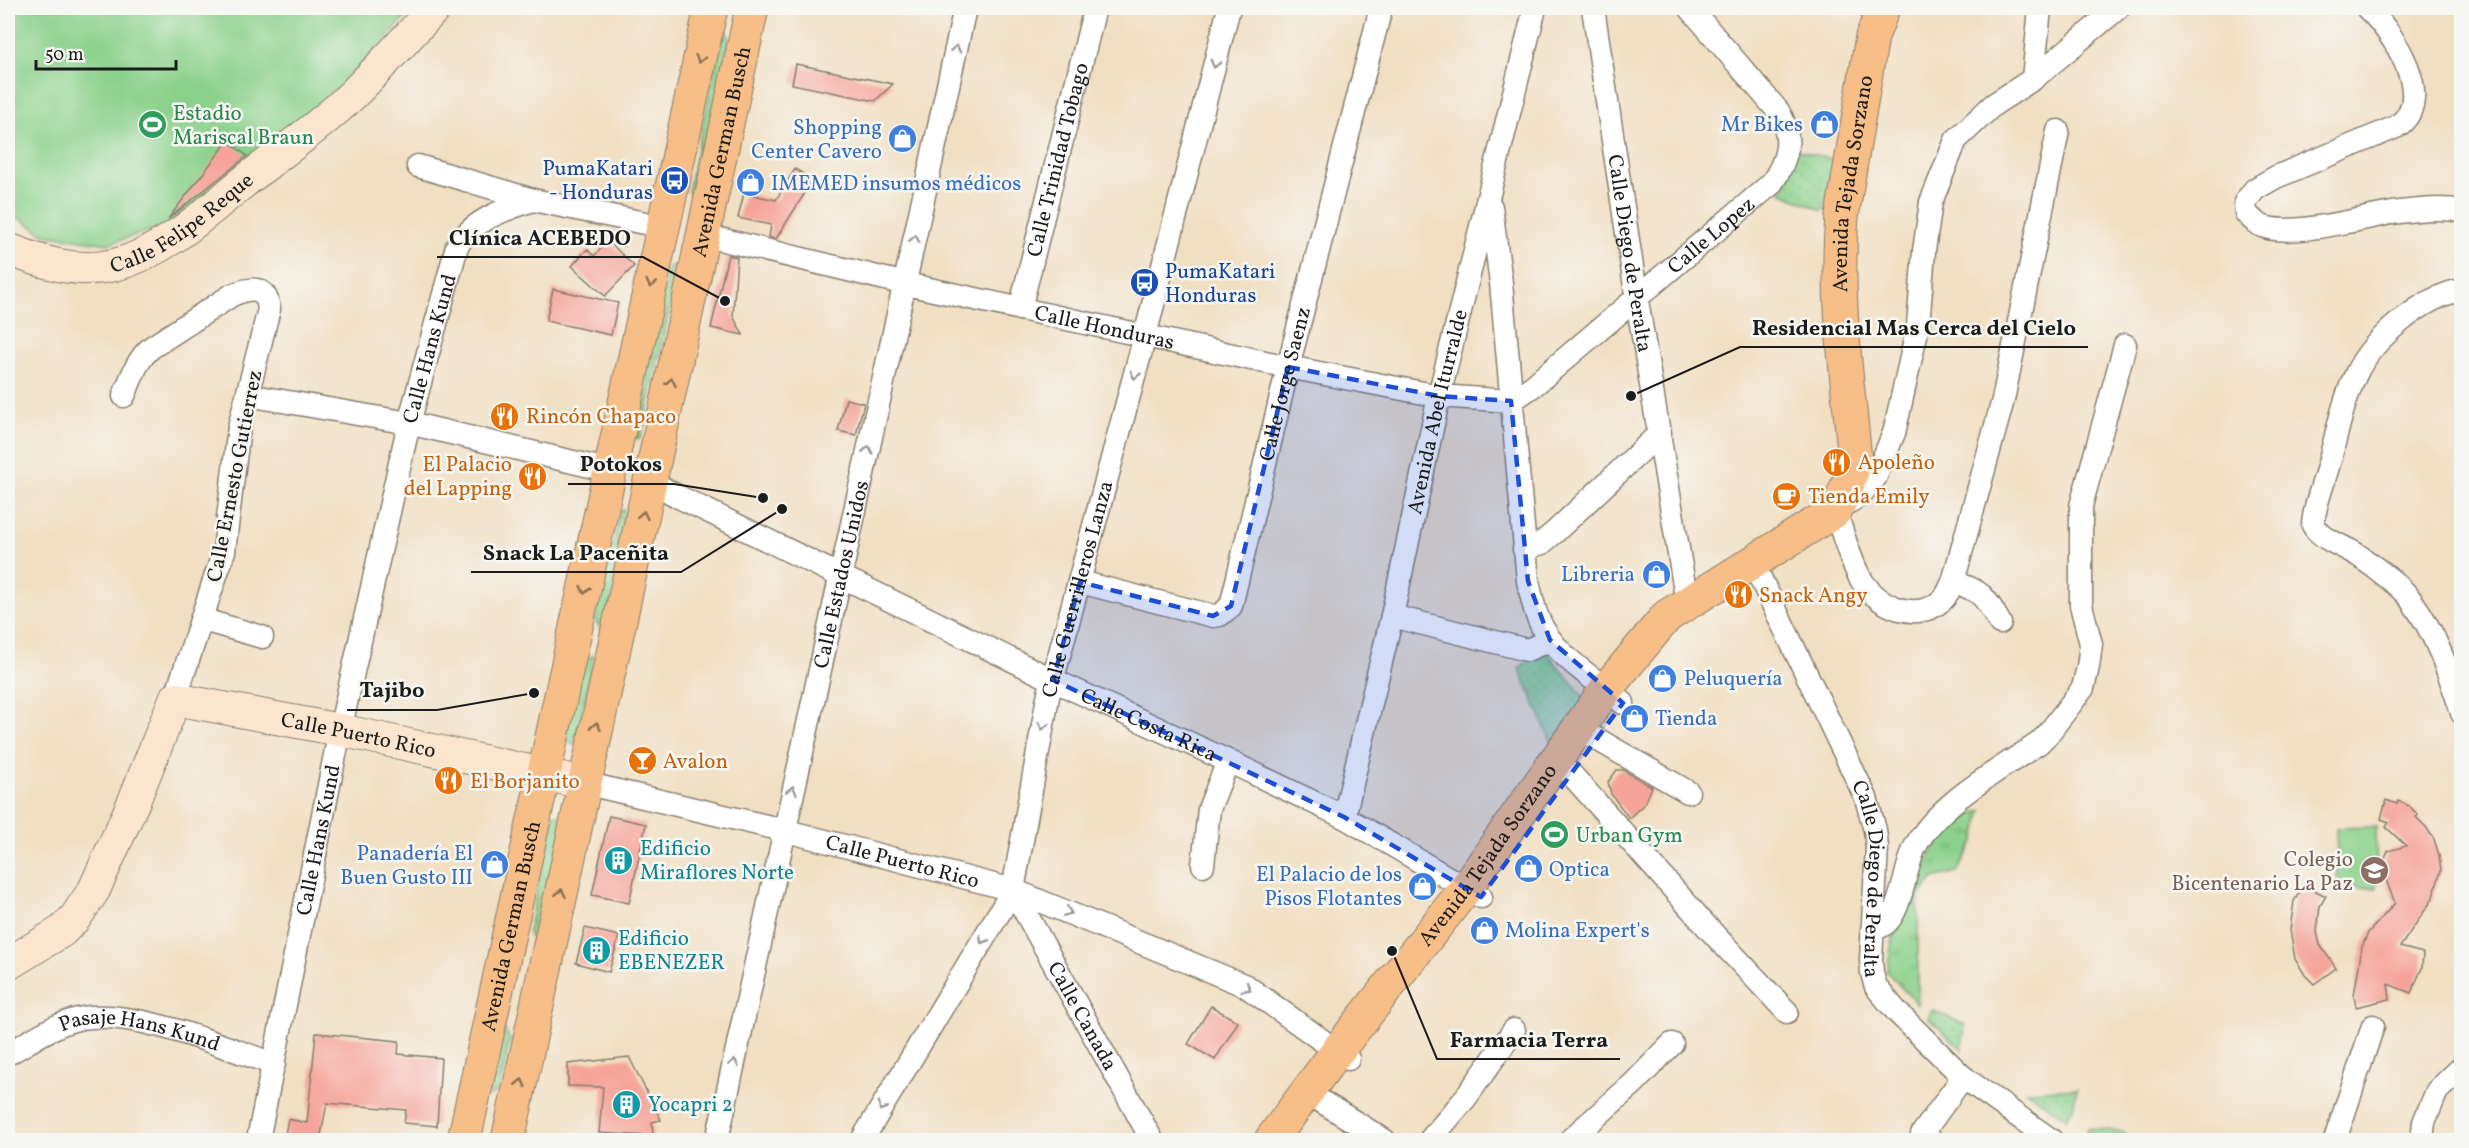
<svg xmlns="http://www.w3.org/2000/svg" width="2469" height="1148" viewBox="0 0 2469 1148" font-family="Vollkorn,serif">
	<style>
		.grass { fill: url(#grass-tufts); stroke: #547654; stroke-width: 1.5 }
		.park { fill: url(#park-dots); stroke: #547654; stroke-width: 1.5 }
		.garden { fill: #8bd18b; stroke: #547654; stroke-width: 1.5 }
		.building { fill: #f6a49a }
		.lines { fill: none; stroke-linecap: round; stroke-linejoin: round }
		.street-casing { stroke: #867e6f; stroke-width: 25 }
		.secondary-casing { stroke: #867e6f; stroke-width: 34 }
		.primary-casing { stroke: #867e6f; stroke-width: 35 }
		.street { stroke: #fff; stroke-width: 22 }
		.secondary { stroke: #fce5cf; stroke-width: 32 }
		.primary { stroke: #f7be87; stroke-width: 33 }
		.oneway { stroke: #999 }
		.oneway2 { stroke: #8a6d52 }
		.marked { fill: #1d4ed8; fill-opacity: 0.2; stroke: #1d4ed8; stroke-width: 4.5; stroke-dasharray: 12 8; stroke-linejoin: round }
		.labels { text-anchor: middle; stroke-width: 5; stroke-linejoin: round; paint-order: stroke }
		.leisure-label { font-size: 21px; fill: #27864d; stroke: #f6f6f2; text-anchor: start }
		.shop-label { font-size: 21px; fill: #366cbe; stroke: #f6f6f2; text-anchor: end }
		.street-label { font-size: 21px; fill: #1c1c1c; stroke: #f6f6f2 }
		.transit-label { font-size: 21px; fill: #164399; stroke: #f6f6f2; text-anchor: end }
		.food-label { font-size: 21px; fill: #c56008; stroke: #f6f6f2; text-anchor: start }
		.culture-label { font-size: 21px; fill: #0d838f; stroke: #f6f6f2; text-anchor: start }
		.education-label { font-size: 21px; fill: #785e54; stroke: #f6f6f2; text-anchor: end }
		.leader { fill: none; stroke: #1c1c1c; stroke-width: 2 }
		.callout-dot { fill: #1c1c1c; stroke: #f6f6f2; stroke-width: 2 }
		.callout-label { font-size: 22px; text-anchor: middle; font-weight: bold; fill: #1c1c1c; stroke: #f6f6f2; stroke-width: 5; stroke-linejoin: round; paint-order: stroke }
	</style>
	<defs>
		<pattern id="grass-tufts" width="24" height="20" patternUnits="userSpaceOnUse" patternTransform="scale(1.5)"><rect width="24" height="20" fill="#8bd18b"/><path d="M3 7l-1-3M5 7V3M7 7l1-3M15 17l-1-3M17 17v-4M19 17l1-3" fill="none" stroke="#77b377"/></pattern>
		<pattern id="park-dots" width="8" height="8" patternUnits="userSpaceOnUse" patternTransform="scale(1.5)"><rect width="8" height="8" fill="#8bd18b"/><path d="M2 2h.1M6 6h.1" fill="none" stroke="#77b377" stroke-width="1.8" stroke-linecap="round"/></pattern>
	</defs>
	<rect width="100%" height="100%" fill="#f6f6f2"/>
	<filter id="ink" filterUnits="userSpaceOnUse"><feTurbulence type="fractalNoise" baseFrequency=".0167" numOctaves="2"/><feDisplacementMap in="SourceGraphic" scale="12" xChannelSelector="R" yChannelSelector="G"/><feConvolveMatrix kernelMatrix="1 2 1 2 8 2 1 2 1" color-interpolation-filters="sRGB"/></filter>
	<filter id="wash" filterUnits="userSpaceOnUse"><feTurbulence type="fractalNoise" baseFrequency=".008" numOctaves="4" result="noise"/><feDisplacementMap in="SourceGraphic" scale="24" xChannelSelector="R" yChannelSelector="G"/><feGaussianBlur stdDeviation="1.35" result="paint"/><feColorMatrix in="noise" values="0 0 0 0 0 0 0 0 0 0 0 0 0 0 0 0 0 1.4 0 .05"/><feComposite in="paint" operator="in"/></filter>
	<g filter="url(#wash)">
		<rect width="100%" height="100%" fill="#f1dfc2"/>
		<path class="grass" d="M624,510l3,3 -22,122 -10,-14 25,-110z
			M582,652l5,7 7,-4 -18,87 -4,2 -9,-5z
			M1982,810l-7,30 -18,32 -23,6 -16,19v108l-31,-33c7,-57 38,-139 95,-162z
			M553,814l12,3 -30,129 -7,-14z
			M501,1022l9,18 -11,50 -10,7z"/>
		<path class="park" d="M727,33l3,5 -35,157 -4,1 -3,-5 34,-155z
			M1795,149l40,11 -12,51 -43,-19 5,-7z
			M672,265l6,6 -37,166 -3,2 -8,-4 39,-169z
			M1544,649l43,52 -35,42 -33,-75z
			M1932,1010l33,15 -3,24 -34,-31z
			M2077,1088l-4,20 -7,10 -40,-27z
			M2088,1128l37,4 -1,8h-26l-12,-6z"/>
		<path class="garden" d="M8,8h406l-74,81 -168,135 -64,20 -64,-10 -36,-23z
			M2376,827l1,61h-39l-2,-60z"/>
		<g id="blocks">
			<path class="building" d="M796,64l97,20 -18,17 -83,-17z
				M228,141l19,15 -79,63z
				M795,169l18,11 -37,59 -7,-2 2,-12 -33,-7 6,-25 32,7z
				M608,241l26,25 -29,30 -33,-30 15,-17 7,7z
				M728,255l9,2 -4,59 10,19 -32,-7z
				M553,289l65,14 -7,32 -65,-14z
				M846,399l18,4 -8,32 -18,-4z
				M1617,770h6l29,17 -7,16 -16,15 -18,-24 -3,-12z
				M2386,800l11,4 1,-3 11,5 9,9 -2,2 10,10 8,12 5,16 2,16 -9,29 -32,47 23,6 -1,15 -11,25 -23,-9 2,15 -34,8 -2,-12 8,-48 6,-14 27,-30 -12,-31 1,-10 4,-11 18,-5 -20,-19 3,-5 -8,-3z
				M609,816l37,8 -17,79 -37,-8z
				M2304,885l22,11 -6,10 -3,26 3,13 16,23 -22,16 -9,-9 -10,-16 -5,-29 4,-29z
				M585,928l34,8 -10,36 -33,-9z
				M1211,1006l27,16 -23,38 -27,-16z
				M316,1033l83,8 -1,13 43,4 -4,68 -33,-3 2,-13 -79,-7 -7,37h-36l4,-21 19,4z
				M629,1057l32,63 -9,2 1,14 -54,-3 4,-46 -35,-1v-22z"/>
		</g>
	</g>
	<g filter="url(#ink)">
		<use href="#blocks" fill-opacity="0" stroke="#867e6f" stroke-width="1.5"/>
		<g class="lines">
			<defs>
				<g id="street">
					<path id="s1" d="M1593,8l44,292 50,303"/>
					<path d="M2367,8c26,24 71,92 29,119l-120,50 -21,12 -10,13 1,11c4,4 9,10 14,12 25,14 103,-7 132,-12 23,-3 47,-6 70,-2"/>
					<path d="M2033,79l7,-71"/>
					<path d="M2058,131l-55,269 -50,182c-3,6 -6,15 -12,19 -25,22 -63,5 -79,-20 -12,-19 -19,-49 -27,-70l24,-15 16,-18 19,-45 24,-107 6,-75 7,-49 25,-62 37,-35 40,-26 85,-71"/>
					<path d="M418,166l115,34 131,27"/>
					<path d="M1491,207l10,76 27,298c3,12 5,25 10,37 15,38 55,58 85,85"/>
					<path id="s2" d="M703,235l203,49 382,83 151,29 72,5"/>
					<path d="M2462,290c-38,6 -90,49 -106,84 -13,28 -19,59 -27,89 -5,20 -15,42 -16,62 9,16 35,22 49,33 16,12 37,26 49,42 25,33 38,73 51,113"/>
					<path id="s3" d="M1020,309l75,-301"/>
					<path d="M248,395l161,28 202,48"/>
					<path d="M124,396c8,-19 12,-36 28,-49l80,-52c19,-8 34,-10 37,14l-30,118 -15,124 -49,148"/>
					<path id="s4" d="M1511,401l22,-15 238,-202c17,-24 23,-47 7,-73l-88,-103"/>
					<path id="s5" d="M650,481l27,15 376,184 175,81 116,56 137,80"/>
					<path d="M1524,549l18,-6 13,-11 105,-99"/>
					<path id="s6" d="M1753,563l113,235 9,32 2,17 -6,113 1,13 4,14 21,25 66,65 88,63"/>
					<path id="s7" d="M1080,582l133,34 7,-1 11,-9 57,-239 93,-359"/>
					<path d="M1953,582c30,9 32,15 47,41"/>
					<path d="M1392,616l135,34 23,-10"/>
					<path d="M203,620l59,17"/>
					<path d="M1595,738l93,54"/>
					<path d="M1570,773l139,156 78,83"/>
					<path id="s8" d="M584,783l199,47 230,60 233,96 102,73"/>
					<path id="s9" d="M1344,817l48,-201 47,-220 96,-388"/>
					<path d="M1203,865l6,-56 19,-48"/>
					<path id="s10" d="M1013,890l139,250"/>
					<path d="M1872,930c4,-2 9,-3 13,-6 17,-14 20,-57 30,-77 23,-44 84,-77 124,-104l9,-9 35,-46 5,-21 3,-23 -10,-39v-99l44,-161"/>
					<path id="s11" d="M9,1053c24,-13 48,-31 74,-35 52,-9 140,29 191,46"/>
					<path d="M1306,1092l78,48"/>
					<path id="s12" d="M258,1140l82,-410 69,-307 48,-177c16,-26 48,-37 76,-46"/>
					<path id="s13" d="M717,1140c81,-378 167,-754 248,-1132"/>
					<path id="s14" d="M862,1140l151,-250 35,-193 97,-361 84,-328"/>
					<path d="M1430,1140l34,-40 50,-70"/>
					<path d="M1570,1140l64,-57 38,-39"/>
					<path d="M1931,1140l-9,-6 41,-57"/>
					<path d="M2335,1140l38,-114"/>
					<path d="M2422,1140l2,-18 13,-31 25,-24"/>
				</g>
				<g id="secondary">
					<path id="s15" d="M8,249c32,13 70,25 106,16 49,-12 88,-49 126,-80 36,-29 77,-56 110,-88 30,-29 57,-60 85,-89"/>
					<path id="s16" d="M8,964l54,-33 13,-13 19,-28 40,-89 41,-102 165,31 244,53"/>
				</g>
				<g id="primary">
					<path id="s17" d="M464,1140l247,-1132"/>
					<path id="s18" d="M508,1140l244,-1132"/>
					<path id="s19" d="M1271,1140l67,-90 128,-162 140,-199 61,-73 168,-105c10,-17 16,-33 20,-52 -8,-81 -20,-162 -13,-243l30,-179 11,-29"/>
				</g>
			</defs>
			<use href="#street" class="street-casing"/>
			<use href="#secondary" class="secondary-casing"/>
			<use href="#primary" class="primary-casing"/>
			<use href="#street" class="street"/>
			<use href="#secondary" class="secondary"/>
			<use href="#primary" class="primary"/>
		</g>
		<defs><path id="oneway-chevron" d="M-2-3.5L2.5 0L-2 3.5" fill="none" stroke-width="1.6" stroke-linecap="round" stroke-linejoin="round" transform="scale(1.5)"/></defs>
		<g class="oneway">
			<use href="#oneway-chevron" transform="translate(956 49) rotate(-78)"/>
			<use href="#oneway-chevron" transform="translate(1215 64) rotate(104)"/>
			<use href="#oneway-chevron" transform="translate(915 239) rotate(-78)"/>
			<use href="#oneway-chevron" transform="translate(1135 375) rotate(105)"/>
			<use href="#oneway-chevron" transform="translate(868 450) rotate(-77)"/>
			<use href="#oneway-chevron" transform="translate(1043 726) rotate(100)"/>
			<use href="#oneway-chevron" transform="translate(792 790) rotate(-77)"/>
			<use href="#oneway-chevron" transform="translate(1068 912) rotate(21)"/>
			<use href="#oneway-chevron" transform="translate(983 940) rotate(121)"/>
			<use href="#oneway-chevron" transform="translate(1247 988) rotate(30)"/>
			<use href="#oneway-chevron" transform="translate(734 1063) rotate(-78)"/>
			<use href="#oneway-chevron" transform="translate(882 1107) rotate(121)"/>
		</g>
		<g class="oneway2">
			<use href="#oneway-chevron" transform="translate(700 59) rotate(102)"/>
			<use href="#oneway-chevron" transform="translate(651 284) rotate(103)"/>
			<use href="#oneway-chevron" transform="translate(671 382) rotate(-78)"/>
			<use href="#oneway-chevron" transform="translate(643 515) rotate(-78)"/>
			<use href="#oneway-chevron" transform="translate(585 590) rotate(102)"/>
			<use href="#oneway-chevron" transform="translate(596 726) rotate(-77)"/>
			<use href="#oneway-chevron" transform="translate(561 893) rotate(-79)"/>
			<use href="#oneway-chevron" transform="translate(521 1083) rotate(-77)"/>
		</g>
	</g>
	<path class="marked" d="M1288,367l151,29 72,5 17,180 22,59 73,63 -142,194 -137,-80 -291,-137 27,-98 133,34 18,-10z"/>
	<defs>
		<symbol id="shop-disc" viewBox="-11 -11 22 22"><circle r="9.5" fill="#3f7fe0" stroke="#f6f6f2"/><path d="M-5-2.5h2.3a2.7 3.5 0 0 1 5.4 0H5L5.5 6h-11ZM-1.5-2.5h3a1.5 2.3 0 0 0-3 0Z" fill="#fff"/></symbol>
		<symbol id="stadium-disc" viewBox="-11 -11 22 22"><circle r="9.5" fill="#2e9e5b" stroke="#f6f6f2"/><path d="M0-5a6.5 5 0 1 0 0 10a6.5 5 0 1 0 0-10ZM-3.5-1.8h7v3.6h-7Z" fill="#fff"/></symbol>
		<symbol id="bus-disc" viewBox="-11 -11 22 22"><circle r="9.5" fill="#1a4fb4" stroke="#f6f6f2"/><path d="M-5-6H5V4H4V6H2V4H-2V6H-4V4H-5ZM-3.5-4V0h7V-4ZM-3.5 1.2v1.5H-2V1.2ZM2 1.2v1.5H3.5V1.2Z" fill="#fff"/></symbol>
		<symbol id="restaurant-disc" viewBox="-11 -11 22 22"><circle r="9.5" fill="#e8710a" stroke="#f6f6f2"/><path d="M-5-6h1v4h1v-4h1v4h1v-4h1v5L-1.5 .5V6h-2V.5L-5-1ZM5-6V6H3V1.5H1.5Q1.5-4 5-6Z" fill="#fff"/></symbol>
		<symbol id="cafe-disc" viewBox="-11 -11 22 22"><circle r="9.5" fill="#e8710a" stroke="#f6f6f2"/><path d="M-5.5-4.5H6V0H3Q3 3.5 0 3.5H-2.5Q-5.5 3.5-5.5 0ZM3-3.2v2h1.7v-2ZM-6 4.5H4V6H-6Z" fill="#fff"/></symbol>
		<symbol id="bar-disc" viewBox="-11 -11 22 22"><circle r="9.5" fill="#e8710a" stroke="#f6f6f2"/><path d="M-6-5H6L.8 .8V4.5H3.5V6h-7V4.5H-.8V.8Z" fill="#fff"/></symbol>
		<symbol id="building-disc" viewBox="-11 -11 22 22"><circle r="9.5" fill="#0f9aa8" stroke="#f6f6f2"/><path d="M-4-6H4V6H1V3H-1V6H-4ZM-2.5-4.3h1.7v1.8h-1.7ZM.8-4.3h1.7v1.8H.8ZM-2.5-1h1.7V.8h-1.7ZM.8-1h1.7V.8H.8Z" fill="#fff"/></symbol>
		<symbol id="school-disc" viewBox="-11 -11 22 22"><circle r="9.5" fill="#8d6e63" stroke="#f6f6f2"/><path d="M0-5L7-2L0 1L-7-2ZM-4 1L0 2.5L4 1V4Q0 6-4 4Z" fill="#fff"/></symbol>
	</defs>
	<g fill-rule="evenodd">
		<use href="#shop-disc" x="1808" y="108" width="33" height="33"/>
		<use href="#stadium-disc" x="136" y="108" width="33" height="33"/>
		<use href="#shop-disc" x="886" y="122" width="33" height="33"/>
		<use href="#bus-disc" x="658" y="164" width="33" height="33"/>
		<use href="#shop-disc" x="734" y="166" width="33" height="33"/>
		<use href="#bus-disc" x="1128" y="266" width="33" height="33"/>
		<use href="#restaurant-disc" x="488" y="400" width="33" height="33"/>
		<use href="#restaurant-disc" x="1820" y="446" width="33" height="33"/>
		<use href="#restaurant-disc" x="516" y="460" width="33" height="33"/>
		<use href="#cafe-disc" x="1770" y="480" width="33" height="33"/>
		<use href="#shop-disc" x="1640" y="558" width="33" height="33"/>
		<use href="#restaurant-disc" x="1722" y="578" width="33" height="33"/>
		<use href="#shop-disc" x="1646" y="662" width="33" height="33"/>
		<use href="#shop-disc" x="1618" y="702" width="33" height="33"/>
		<use href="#bar-disc" x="626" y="744" width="33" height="33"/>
		<use href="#restaurant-disc" x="432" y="764" width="33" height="33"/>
		<use href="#stadium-disc" x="1538" y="818" width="33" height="33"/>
		<use href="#building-disc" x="602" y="844" width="33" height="33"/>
		<use href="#shop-disc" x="478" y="848" width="33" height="33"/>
		<use href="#shop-disc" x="1512" y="852" width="33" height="33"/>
		<use href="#school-disc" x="2358" y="854" width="33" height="33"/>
		<use href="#shop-disc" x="1406" y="870" width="33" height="33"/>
		<use href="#shop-disc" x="1468" y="914" width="33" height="33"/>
		<use href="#building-disc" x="580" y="934" width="33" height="33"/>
		<use href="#building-disc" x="610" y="1088" width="33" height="33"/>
	</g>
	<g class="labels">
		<g class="leisure-label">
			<text x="173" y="120">Estadio<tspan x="173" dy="24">Mariscal Braun</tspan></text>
			<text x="1576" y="842">Urban Gym</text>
		</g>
		<g class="shop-label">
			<text x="1803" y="131">Mr Bikes</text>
			<text x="882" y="134">Shopping<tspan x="882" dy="24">Center Cavero</tspan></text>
			<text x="771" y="190" text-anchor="start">IMEMED insumos médicos</text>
			<text x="1635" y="581">Libreria</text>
			<text x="1684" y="685" text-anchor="start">Peluquería</text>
			<text x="1655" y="725" text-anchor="start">Tienda</text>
			<text x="473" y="860">Panadería El<tspan x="473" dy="24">Buen Gusto III</tspan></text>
			<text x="1549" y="876" text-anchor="start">Optica</text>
			<text x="1402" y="881">El Palacio de los<tspan x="1402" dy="24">Pisos Flotantes</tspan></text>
			<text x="1505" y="937" text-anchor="start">Molina Expert's</text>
		</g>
		<g class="street-label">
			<text dy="7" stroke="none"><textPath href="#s18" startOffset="1011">Avenida German Busch</textPath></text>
			<text dy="7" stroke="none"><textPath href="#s3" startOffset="154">Calle Trinidad Tobago</textPath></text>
			<text dy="7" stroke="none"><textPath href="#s19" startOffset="1188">Avenida Tejada Sorzano</textPath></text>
			<text dy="7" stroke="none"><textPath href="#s15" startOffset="189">Calle Felipe Reque</textPath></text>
			<text dy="7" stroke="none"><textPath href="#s4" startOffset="260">Calle Lopez</textPath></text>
			<text dy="7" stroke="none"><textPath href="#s1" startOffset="248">Calle Diego de Peralta</textPath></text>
			<text dy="7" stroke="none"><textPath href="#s2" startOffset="412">Calle Honduras</textPath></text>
			<text dy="7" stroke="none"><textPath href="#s12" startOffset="810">Calle Hans Kund</textPath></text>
			<text dy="7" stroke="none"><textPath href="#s7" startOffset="387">Calle Jorge Saenz</textPath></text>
			<text dy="7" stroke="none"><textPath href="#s9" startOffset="416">Avenida Abel Iturralde</textPath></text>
			<text transform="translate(234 476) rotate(-79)" y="7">Calle Ernesto Gutierrez</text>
			<text dy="7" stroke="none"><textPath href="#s13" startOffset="579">Calle Estados Unidos</textPath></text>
			<text dy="7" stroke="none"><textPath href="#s14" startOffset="600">Calle Guerrilleros Lanza</textPath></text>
			<text dy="7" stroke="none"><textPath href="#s5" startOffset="555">Calle Costa Rica</textPath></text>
			<text dy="7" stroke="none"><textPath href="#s16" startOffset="510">Calle Puerto Rico</textPath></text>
			<text dy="7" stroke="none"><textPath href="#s12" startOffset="306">Calle Hans Kund</textPath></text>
			<text dy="7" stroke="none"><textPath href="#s19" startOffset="358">Avenida Tejada Sorzano</textPath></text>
			<text dy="7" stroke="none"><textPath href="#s8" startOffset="328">Calle Puerto Rico</textPath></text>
			<text dy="7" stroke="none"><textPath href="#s6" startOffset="342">Calle Diego de Peralta</textPath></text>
			<text dy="7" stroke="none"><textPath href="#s17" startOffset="219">Avenida German Busch</textPath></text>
			<text dy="7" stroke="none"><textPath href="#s10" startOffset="144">Calle Canada</textPath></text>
			<text dy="7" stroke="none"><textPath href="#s11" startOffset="140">Pasaje Hans Kund</textPath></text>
		</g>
		<g class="transit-label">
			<text x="653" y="175">PumaKatari<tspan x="653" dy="24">- Honduras</tspan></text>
			<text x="1165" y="278" text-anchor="start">PumaKatari<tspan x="1165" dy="24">Honduras</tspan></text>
		</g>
		<g class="food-label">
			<text x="526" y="423">Rincón Chapaco</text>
			<text x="1858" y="469">Apoleño</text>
			<text x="512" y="471" text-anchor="end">El Palacio<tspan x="512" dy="24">del Lapping</tspan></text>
			<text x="1808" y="503">Tienda Emily</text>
			<text x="1759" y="602">Snack Angy</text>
			<text x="663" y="768">Avalon</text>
			<text x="470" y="788">El Borjanito</text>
		</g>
		<g class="culture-label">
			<text x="640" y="855">Edificio<tspan x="640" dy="24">Miraflores Norte</tspan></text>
			<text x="618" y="945">Edificio<tspan x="618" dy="24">EBENEZER</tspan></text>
			<text x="648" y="1111">Yocapri 2</text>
		</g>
		<g class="education-label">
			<text x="2353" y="866">Colegio<tspan x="2353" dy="24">Bicentenario La Paz</tspan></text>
		</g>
	</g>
	<path class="leader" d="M725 301L643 257H437M1631 396L1740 347H2088M763 498L674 484H568M782 509L681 572H471M534 693L437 710H347M1392 951L1437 1059H1620"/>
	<g class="callout-dot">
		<circle cx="725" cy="301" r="6"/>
		<circle cx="1631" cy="396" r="6"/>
		<circle cx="763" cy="498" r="6"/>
		<circle cx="782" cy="509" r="6"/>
		<circle cx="534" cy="693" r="6"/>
		<circle cx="1392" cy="951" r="6"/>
	</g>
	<g class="callout-label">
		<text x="540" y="245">Clínica ACEBEDO</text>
		<text x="1914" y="335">Residencial Mas Cerca del Cielo</text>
		<text x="621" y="471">Potokos</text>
		<text x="576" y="560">Snack La Paceñita</text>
		<text x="392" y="697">Tajibo</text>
		<text x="1529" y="1047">Farmacia Terra</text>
	</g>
	<rect width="2469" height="1148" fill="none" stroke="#f6f6f2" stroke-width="30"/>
	<path d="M36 60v9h140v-9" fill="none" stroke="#1c1c1c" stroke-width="3"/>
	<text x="45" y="60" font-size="18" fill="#1c1c1c" stroke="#f6f6f2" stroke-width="4.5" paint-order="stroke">50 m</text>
</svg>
